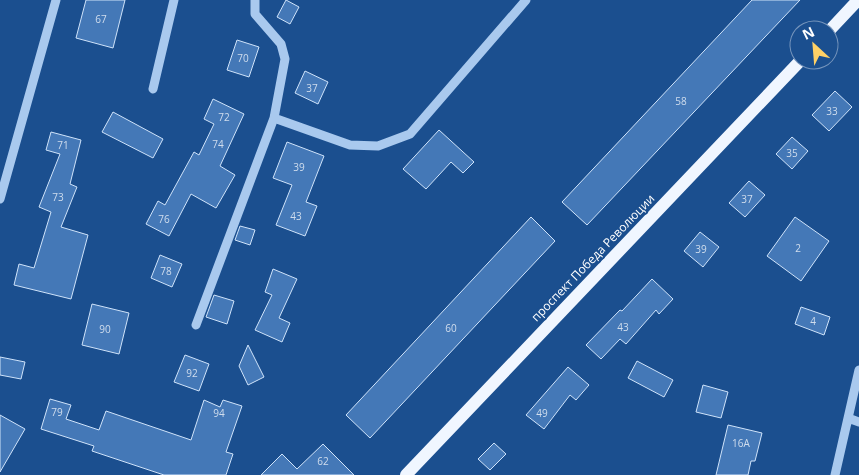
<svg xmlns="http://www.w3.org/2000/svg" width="859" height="475" viewBox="0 0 859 475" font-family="'Open Sans',sans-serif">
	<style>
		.building { fill: #4478b7; stroke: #cfe3fa }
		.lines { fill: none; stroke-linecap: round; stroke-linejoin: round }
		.minor { stroke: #a9c9ee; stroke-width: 9 }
		.major { stroke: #f0f6ff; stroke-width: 12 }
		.labels { text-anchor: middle; stroke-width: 4; stroke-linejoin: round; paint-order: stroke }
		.number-label { font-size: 10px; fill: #d0dded }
		.street-label { font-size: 12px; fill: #fff; stroke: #1b4f8f }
	</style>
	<rect width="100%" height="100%" fill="#1b4f8f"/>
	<path class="building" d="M86,0h39l-12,48 -37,-10z
		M286,0l13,7 -9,17 -13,-7z
		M752,0h48l-213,225 -25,-23z
		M237,40l22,7 -10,30 -22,-7z
		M305,71l23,11 -10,22 -23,-11z
		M835,91l17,16 -23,24 -17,-16z
		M213,99l31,15 -24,52 15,9 -19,33 -25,-14 -22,42 -23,-12 12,-23 7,4 29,-53 5,3 15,-31 -10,-5z
		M113,112l50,27 -10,19 -51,-26z
		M439,130l35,32 -11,11 -12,-11 -25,27 -23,-20z
		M51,132l30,8 -11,44 7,3 -16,40 27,8 -17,64 -57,-14 5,-21 15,4 17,-56 -12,-5 21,-53 -14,-4z
		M792,137l16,14 -16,18 -16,-15z
		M287,142l37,14 -18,46 11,4 -12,30 -29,-11 16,-40 -19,-7z
		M749,181l16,14 -20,22 -16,-14z
		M531,217l24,24 -185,197 -24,-23z
		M795,217l34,24 -28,40 -34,-25z
		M240,226l15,4 -5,15 -15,-5z
		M700,232l19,15 -16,20 -19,-16z
		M160,255l22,9 -10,23 -21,-9z
		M273,269l24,10 -18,39 11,5 -8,19 -27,-12 17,-35 -7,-3z
		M652,279l21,20 -14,15 -3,-4 -30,34 -6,-5 -19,20 -15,-14 34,-35 2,1z
		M214,295l20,6 -7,23 -21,-7z
		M92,304l37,9 -10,41 -37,-9z
		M801,307l29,10 -6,18 -29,-11z
		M248,345l16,32 -16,8 -9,-19z
		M185,355l24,9 -10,27 -25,-9z
		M0,357l25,5 -4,17 -21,-4z
		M637,361l36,19 -9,17 -36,-19z
		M568,367l21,18 -13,15 -6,-5 -26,34 -18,-14z
		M703,385l25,7 -7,26 -25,-6z
		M50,399l21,6 -5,14 33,11 7,-19 85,29 13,-40 16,7 3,-7 19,6 -16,46 7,2 -7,21h-62l-72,-24 2,-5 -53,-17z
		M0,415l25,14 -25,43z
		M728,425l34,8 -7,28h-4l-3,14h-32z
		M494,443l12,11 -16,16 -12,-11z
		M323,444l31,31h-93l21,-21 15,15z"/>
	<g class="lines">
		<path class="minor" d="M153,89l21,-89
			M274,118l76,27 28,1 32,-12 116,-134
			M0,199l56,-199
			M196,325l78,-207 11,-59 -4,-15 -26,-30v-14
			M848,418l11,4
			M835,475l24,-105"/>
		<path class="major" d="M829,31l29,-31
			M406,475l395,-415"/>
	</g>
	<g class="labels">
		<g class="number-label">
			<text x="101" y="23">67</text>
			<text x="243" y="62">70</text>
			<text x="312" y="92">37</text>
			<text x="681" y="105">58</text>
			<text x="832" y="115">33</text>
			<text x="224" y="121">72</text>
			<text x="218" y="148">74</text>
			<text x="63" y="149">71</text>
			<text x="792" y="157">35</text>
			<text x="299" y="171">39</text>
			<text x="58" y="201">73</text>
			<text x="747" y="203">37</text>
			<text x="296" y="220">43</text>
			<text x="164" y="223">76</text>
			<text x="798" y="252">2</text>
			<text x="701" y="253">39</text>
			<text x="166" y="275">78</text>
			<text x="813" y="325">4</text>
			<text x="623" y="331">43</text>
			<text x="451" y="332">60</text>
			<text x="105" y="333">90</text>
			<text x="192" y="377">92</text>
			<text x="57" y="416">79</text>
			<text x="219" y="417">94</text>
			<text x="542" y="417">49</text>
			<text x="741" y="447">16А</text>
			<text x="323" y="465">62</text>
		</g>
		<g class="street-label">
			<text transform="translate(593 258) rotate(-46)" y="4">проспект Победа Революции</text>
		</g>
	</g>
	<g transform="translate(814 45) rotate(334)"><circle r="24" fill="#1b4f8f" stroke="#7695bc"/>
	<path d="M0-4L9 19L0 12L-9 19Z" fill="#ffd166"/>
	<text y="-8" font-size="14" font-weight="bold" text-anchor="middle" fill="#ffffff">N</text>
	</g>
</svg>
